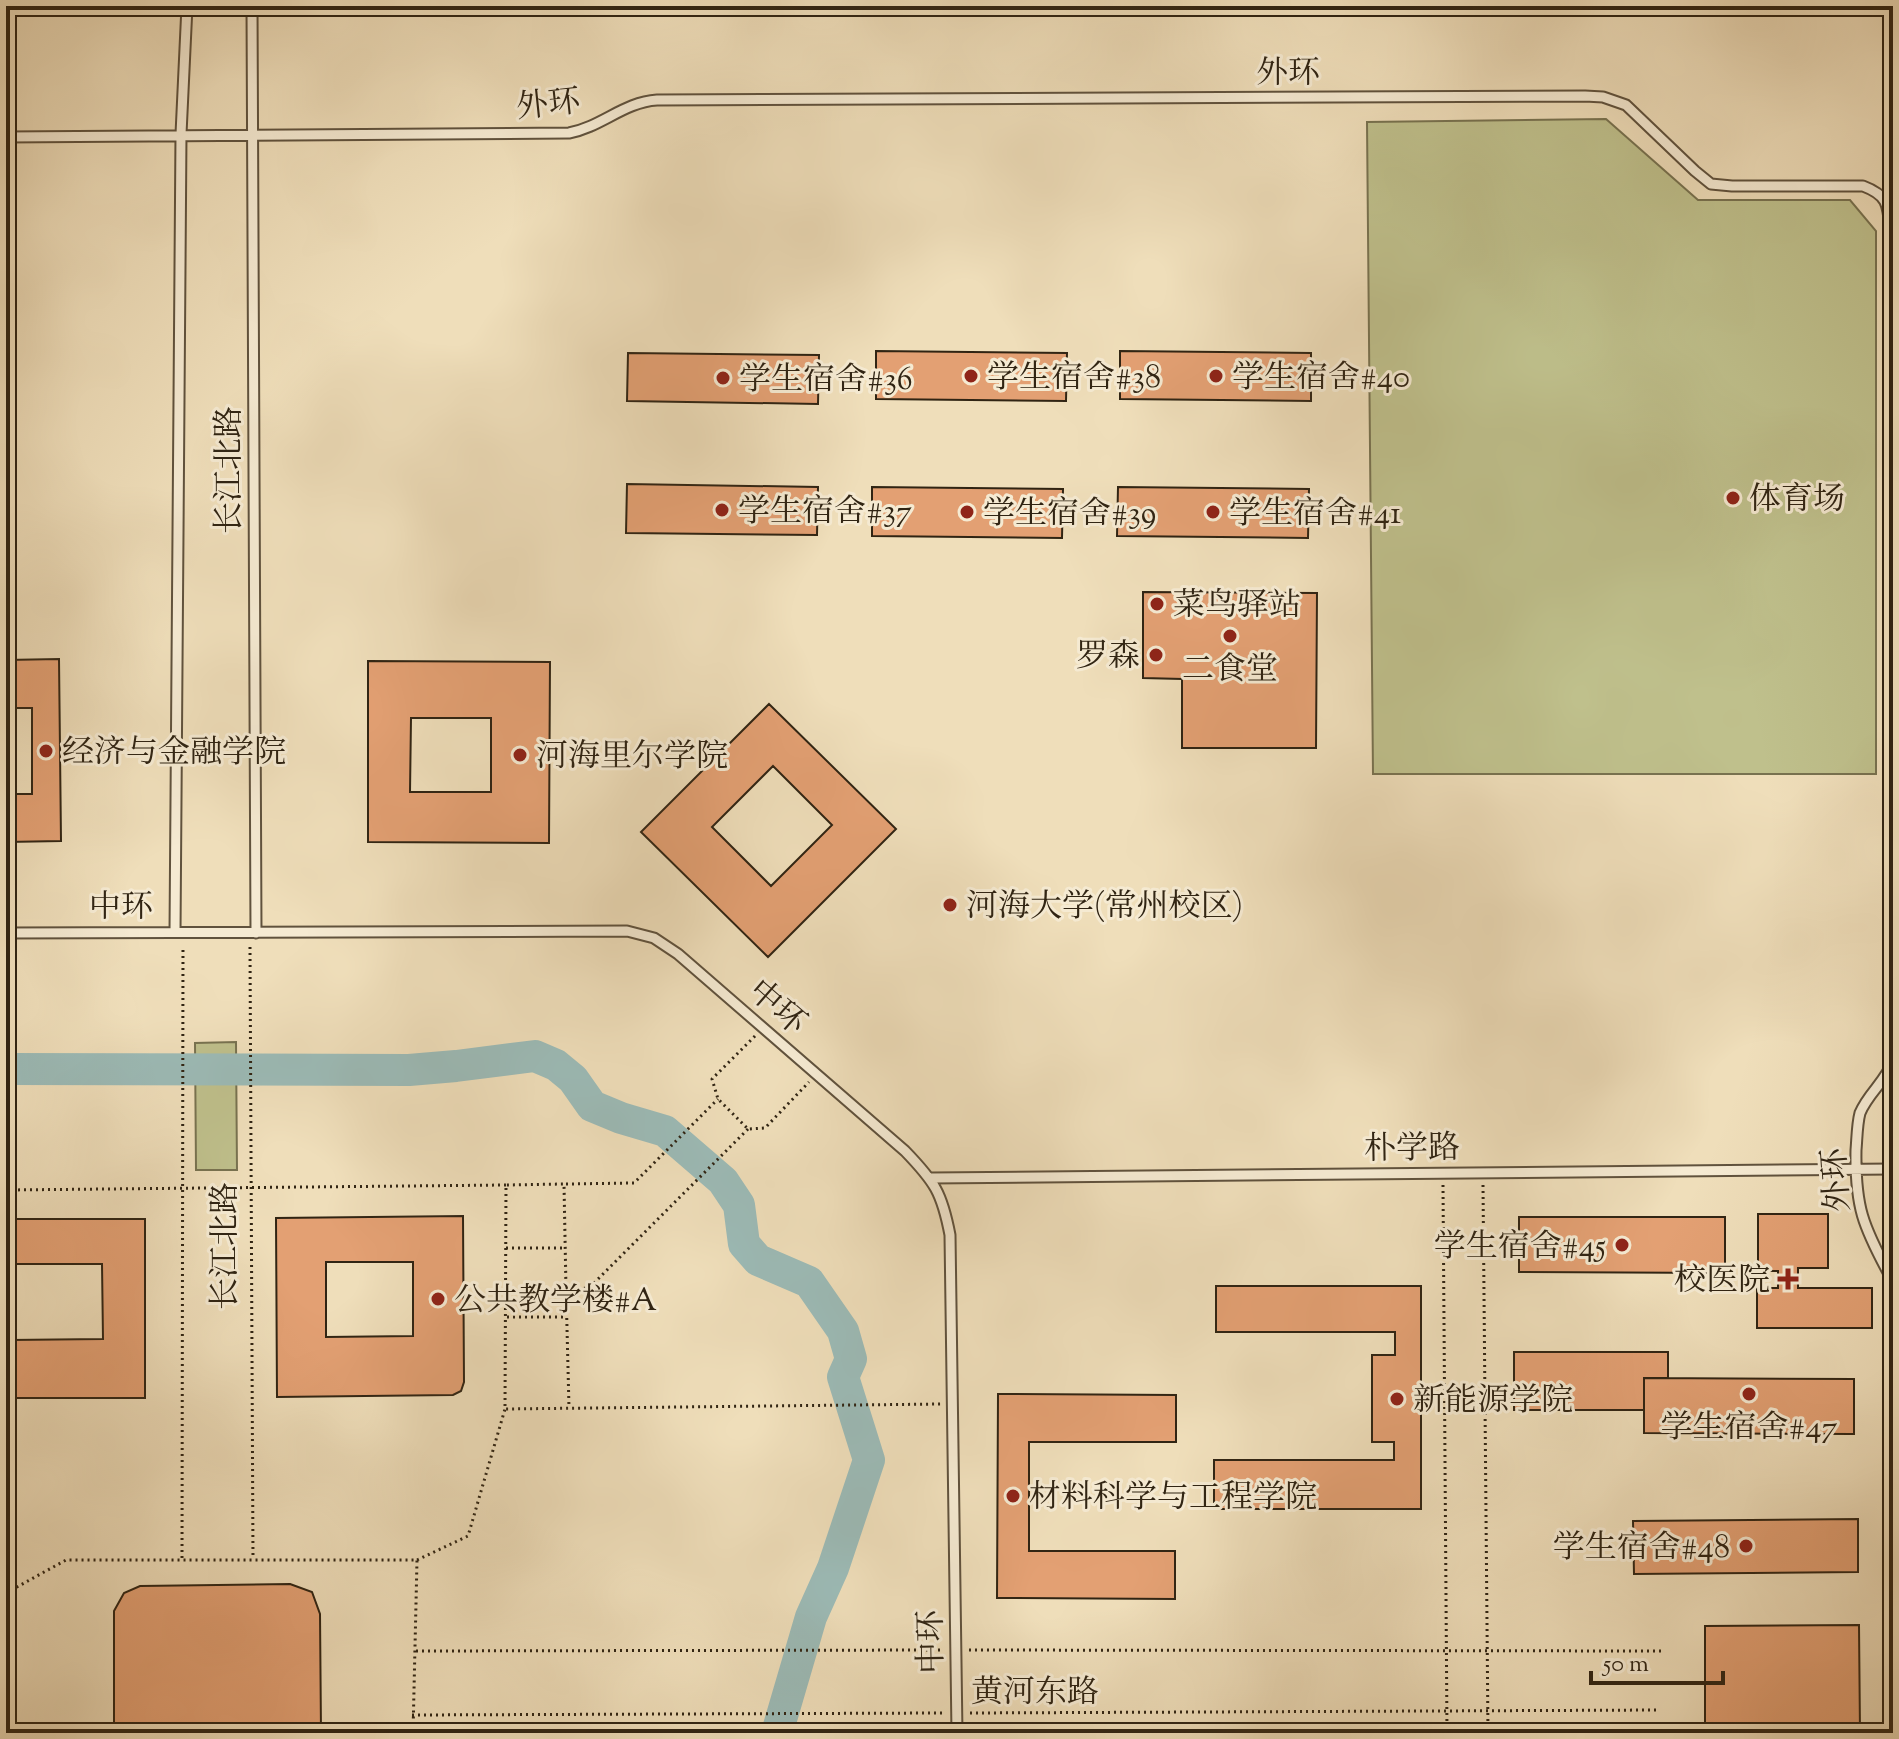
<svg xmlns="http://www.w3.org/2000/svg" width="1899" height="1739" viewBox="0 0 1899 1739" font-family="'Sorts Mill Goudy','Noto Serif SC',serif">
	<style>
		.green { fill: #bfc08c; stroke: #787250; stroke-width: 2 }
		.lines { fill: none; stroke-linecap: round; stroke-linejoin: round }
		.river { stroke: #9cbbb7; stroke-width: 32 }
		.building { fill: #e3a073; stroke: #302413; stroke-width: 2; fill-rule: evenodd }
		.lane-casing { stroke: #60523d; stroke-width: 13 }
		.path { stroke: #302413; stroke-width: 3; stroke-dasharray: 2 4; stroke-linecap: butt }
		.lane { stroke: #f5ead2; stroke-width: 9 }
		.poi-dot { fill: #8f2418; stroke: #f5ead2; stroke-width: 3 }
		.labels { text-anchor: middle; stroke-width: 6; stroke-linejoin: round; paint-order: stroke }
		.street-label { font-size: 32px; fill: #302413; stroke: #f5ead2 }
		.poi-label { font-size: 32px; fill: #302413; stroke: #f5ead2; text-anchor: start }
	</style>
	<rect width="100%" height="100%" fill="#efdeba"/>
	<filter id="stains"><feTurbulence type="fractalNoise" baseFrequency=".0025" numOctaves="4"/><feColorMatrix values="0 0 0 0 .2 0 0 0 0 .09 0 0 0 0 .02 0 0 0 .5 -.17"/></filter>
	<radialGradient id="worn" r=".72"><stop offset=".6" stop-color="#630" stop-opacity="0"/><stop offset="1" stop-color="#630" stop-opacity=".3"/></radialGradient>
	<path class="green" d="M1606,119l92,81h152l26,31v543h-503l-6,-652z
		M236,1042l1,128h-41l-1,-127z"/>
	<g class="lines">
		<path class="river" d="M6,1069l403,1 47,-4 79,-10 21,9 17,14 19,27 29,12 44,13 58,50 16,24 5,39 14,16 51,22 34,49 8,28 -8,18 26,83 -36,108 -22,49 -34,116"/>
	</g>
	<path class="building" d="M876,351l191,2 -1,48 -190,-2z
		M1120,351l191,2v48l-191,-2z
		M628,353l191,2 -1,49 -191,-3z
		M627,484l191,3 -1,48 -191,-2z
		M872,487l191,2 -1,49 -190,-2z
		M1118,487l191,2 -1,49 -191,-2z
		M1143,592l174,1 -1,155h-134v-69l-39,-1z
		M59,659l2,182 -55,1v-48h26v-86h-26v-48z
		M368,661l182,1 -1,181 -181,-1zM411,718h80v74h-81z
		M769,704l127,125 -128,128 -127,-125zM773,766l59,59 -61,61 -59,-59z
		M1758,1214h70v54h-30v20h74v40h-115v-40h21v-17h-20z
		M463,1216l1,166 -3,9 -8,4 -176,2 -1,-179zM326,1262h87v74l-87,1z
		M1519,1217h206v56l-206,-1z
		M6,1219h139v179h-139zM10,1264h92l1,75 -93,1z
		M1216,1286h205v223h-207v-49h180v-18h-22v-87h23v-23h-179z
		M1514,1352h154v26h-24v32h-130z
		M1644,1378l210,1v55l-210,-1z
		M998,1394l178,1v47h-147v109h146v48l-178,-1z
		M1858,1519v53l-224,2 -1,-53z
		M290,1584l22,8 8,22 1,119h-207v-122l10,-18 16,-7z
		M1859,1625l1,108h-155v-107z"/>
	<g class="lines">
		<defs>
			<path id="lane" d="M252,6l4,927
				M6,137l563,-4c32,-6 55,-31 88,-33l928,-4 18,1 23,8 69,66 16,13 21,2h131c24,9 25,18 27,42l3,625
				M175,932l6,-798 6,-128
				M6,933l621,-2 27,7 24,16 227,197c30,31 37,42 45,84l7,498
				M931,1178l962,-9
				M1893,1733l-3,-457c-27,-50 -35,-69 -34,-126 1,-11 1,-26 4,-37 8,-20 28,-34 33,-53"/>
		</defs>
		<use href="#lane" class="lane-casing"/>
		<path class="path" d="M250,947l3,612
			M755,1036l-43,43 6,20 30,30 17,-1 44,-46
			M748,1129l-159,159 -23,1 -2,-105 -58,1 -1,224 436,-5
			M566,1184l68,-1 84,-84
			M1443,1185l4,548
			M1483,1185l5,548
			M6,1190l500,-5
			M506,1248h59
			M566,1288l3,120
			M507,1317h60
			M182,1558l1,-612
			M417,1560l51,-24 37,-127
			M6,1593l60,-33h351l-4,173
			M969,1650l692,1
			M416,1651l525,-1
			M970,1713l689,-3
			M412,1715l531,-2"/>
		<use href="#lane" class="lane"/>
	</g>
	<g class="poi-dot">
		<circle cx="971" cy="376" r="8"/>
		<circle cx="1216" cy="376" r="8"/>
		<circle cx="723" cy="378" r="8"/>
		<circle cx="1733" cy="498" r="8"/>
		<circle cx="722" cy="510" r="8"/>
		<circle cx="967" cy="512" r="8"/>
		<circle cx="1213" cy="512" r="8"/>
		<circle cx="1157" cy="604" r="8"/>
		<circle cx="1230" cy="636" r="8"/>
		<circle cx="1156" cy="655" r="8"/>
		<circle cx="46" cy="751" r="8"/>
		<circle cx="520" cy="755" r="8"/>
		<circle cx="950" cy="905" r="8"/>
		<circle cx="1622" cy="1245" r="8"/>
		<path d="M1784 1267h8v8h8v8h-8v8h-8v-8h-8v-8h8z"/>
		<circle cx="438" cy="1299" r="8"/>
		<circle cx="1749" cy="1394" r="8"/>
		<circle cx="1397" cy="1399" r="8"/>
		<circle cx="1013" cy="1496" r="8"/>
		<circle cx="1746" cy="1546" r="8"/>
	</g>
	<g class="labels">
		<g class="street-label">
			<text x="1288" y="83">外环</text>
			<text transform="translate(548 103) rotate(-6)" y="11">外环</text>
			<text transform="translate(228 470) rotate(-90)" y="11">长江北路</text>
			<text x="121" y="917">中环</text>
			<text transform="translate(778 1006) rotate(41)" y="11">中环</text>
			<text transform="translate(1412 1147) rotate(-1)" y="11">朴学路</text>
			<text transform="translate(1835 1180) rotate(-94)" y="11">外环</text>
			<text transform="translate(224 1246) rotate(-90)" y="11">长江北路</text>
			<text transform="translate(930 1642) rotate(-91)" y="11">中环</text>
			<text x="1035" y="1702">黄河东路</text>
		</g>
		<g class="poi-label">
			<text x="987" y="387">学生宿舍#38</text>
			<text x="1232" y="387">学生宿舍#40</text>
			<text x="739" y="389">学生宿舍#36</text>
			<text x="1749" y="509">体育场</text>
			<text x="738" y="521">学生宿舍#37</text>
			<text x="983" y="523">学生宿舍#39</text>
			<text x="1229" y="523">学生宿舍#41</text>
			<text x="1173" y="615">菜鸟驿站</text>
			<text x="1140" y="666" text-anchor="end">罗森</text>
			<text x="1230" y="679" text-anchor="middle">二食堂</text>
			<text x="62" y="762">经济与金融学院</text>
			<text x="536" y="766">河海里尔学院</text>
			<text x="966" y="916">河海大学(常州校区)</text>
			<text x="1606" y="1256" text-anchor="end">学生宿舍#45</text>
			<text x="1770" y="1290" text-anchor="end">校医院</text>
			<text x="454" y="1310">公共教学楼#A</text>
			<text x="1413" y="1410">新能源学院</text>
			<text x="1749" y="1437" text-anchor="middle">学生宿舍#47</text>
			<text x="1029" y="1507">材料科学与工程学院</text>
			<text x="1730" y="1557" text-anchor="end">学生宿舍#48</text>
		</g>
	</g>
	<rect width="1899" height="1739" fill="none" stroke="#efdeba" stroke-width="32"/>
	<rect x="8" y="8" width="1883" height="1723" fill="none" stroke="#302413" stroke-width="4"/>
	<rect x="16" y="16" width="1867" height="1707" fill="none" stroke="#302413" stroke-width="2"/>
	<path d="M1591 1671v12h132v-12" fill="none" stroke="#302413" stroke-width="4"/>
	<text x="1603" y="1671" font-size="24" fill="#302413" stroke="#f5ead2" stroke-width="6" paint-order="stroke">50 m</text>
	<rect width="100%" height="100%" filter="url(#stains)"/>
	<rect width="100%" height="100%" fill="url(#worn)"/>
</svg>
